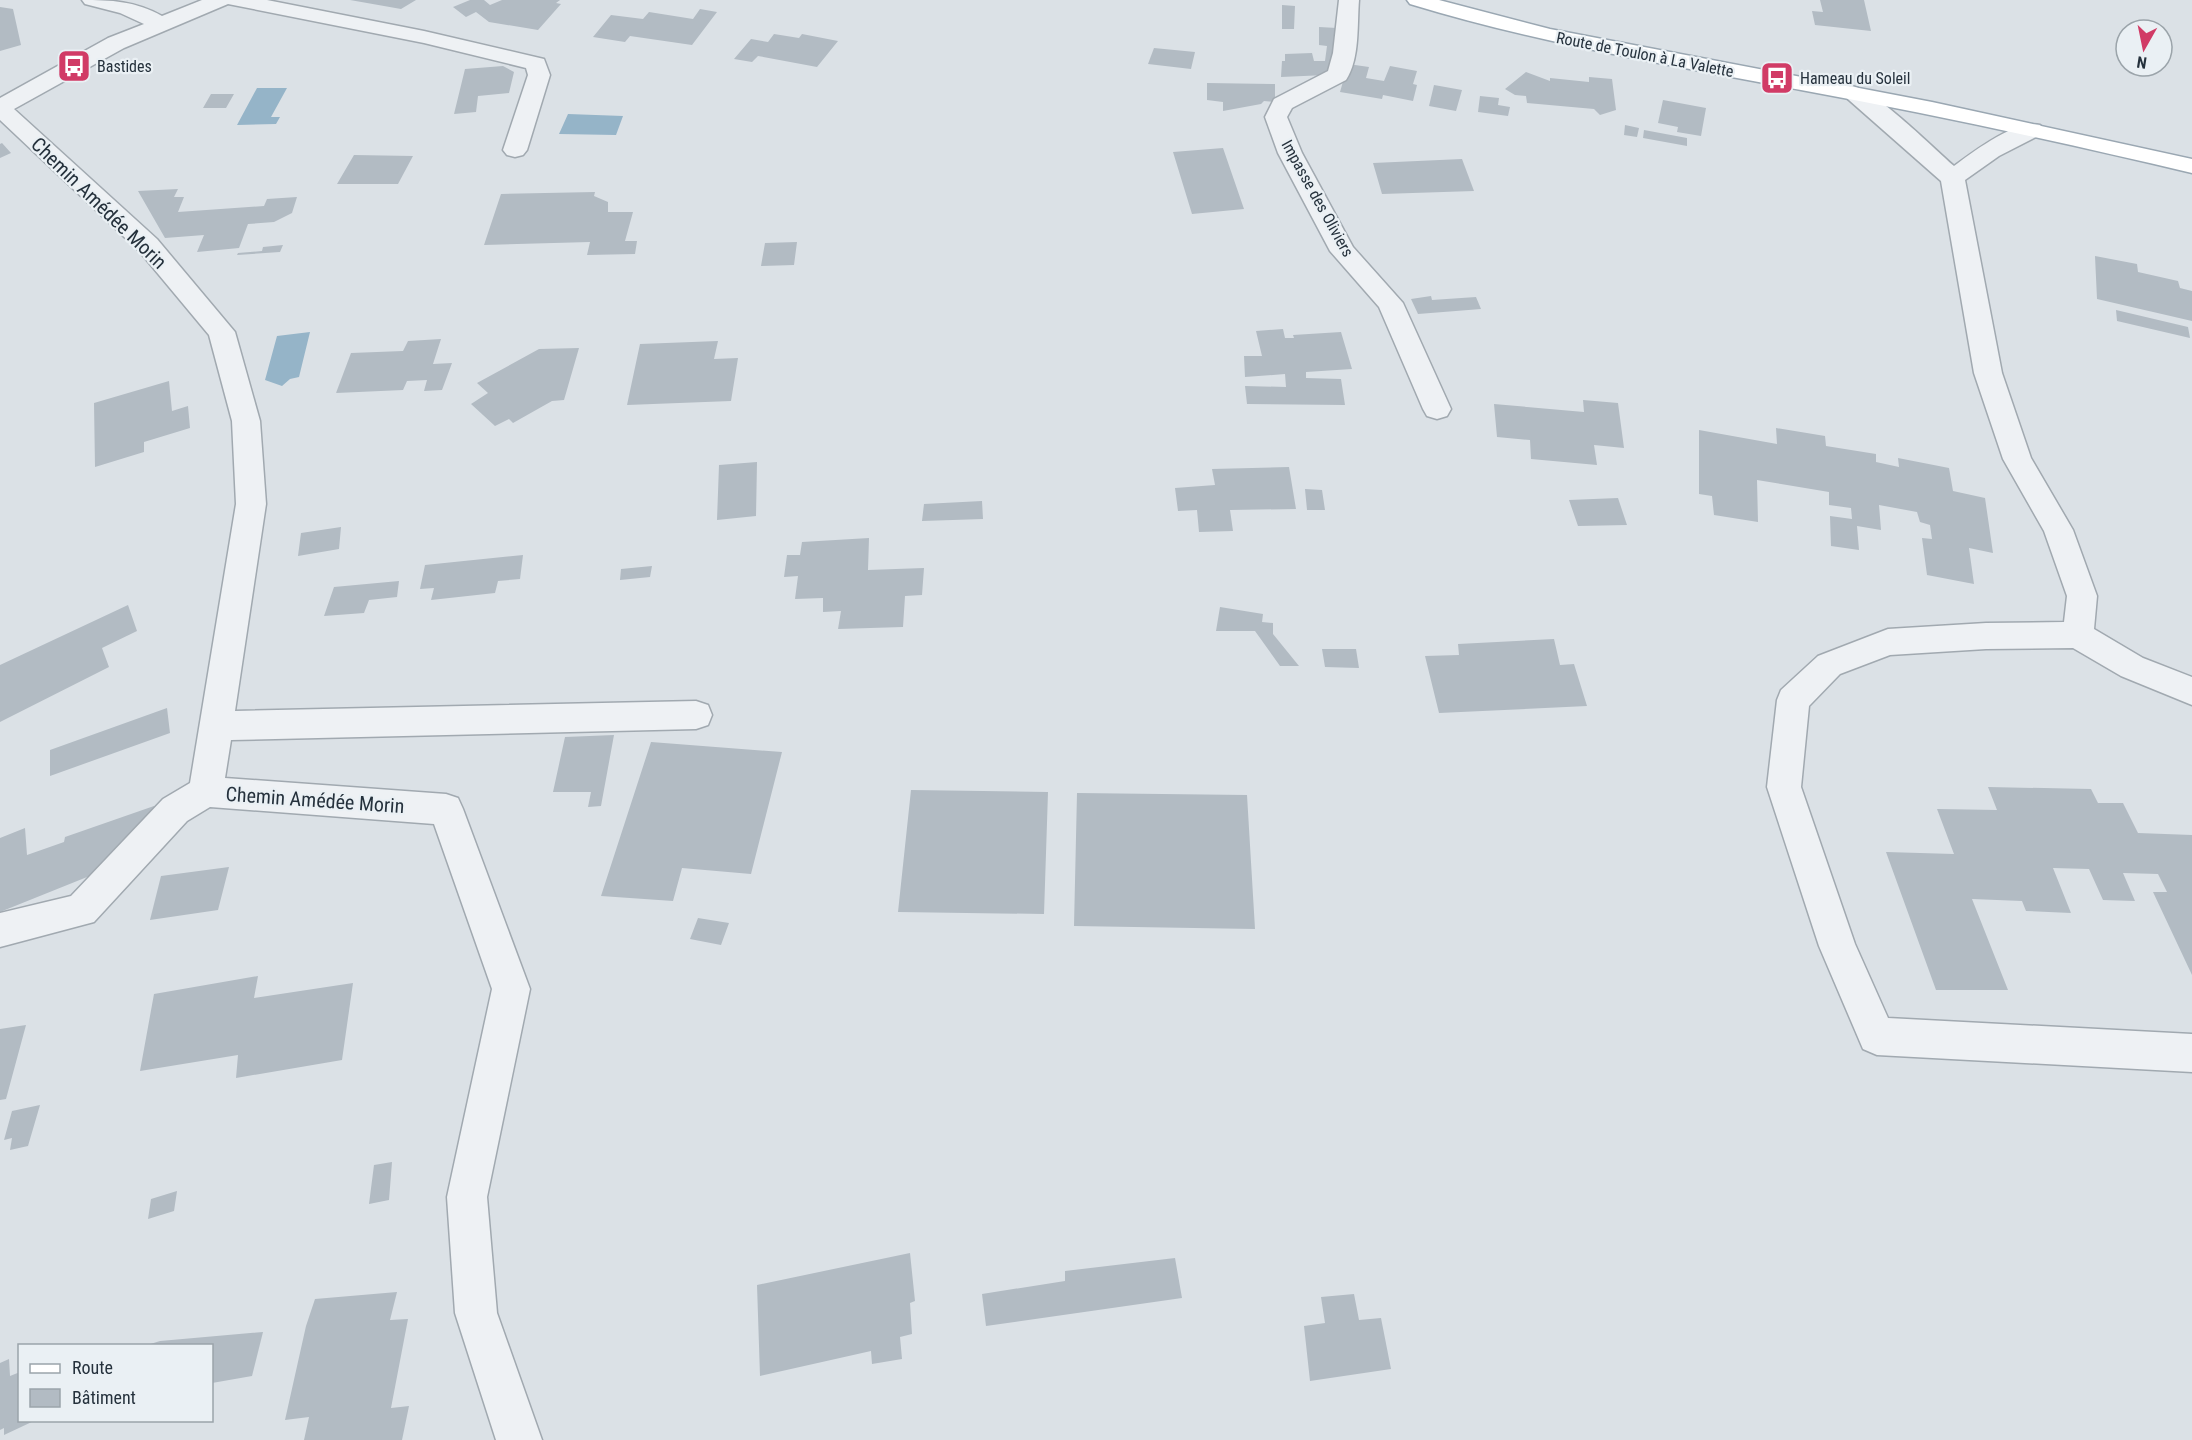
<svg xmlns="http://www.w3.org/2000/svg" width="2192" height="1440" viewBox="0 0 2192 1440" font-family="'Roboto Condensed',sans-serif">
	<style>
		.water { fill: #95b4c8 }
		.building { fill: #b2bbc3 }
		.lines { fill: none; stroke-linecap: round; stroke-linejoin: round }
		.minor-casing { stroke: #a1a9b0; stroke-width: 3 }
		.major-casing { stroke: #9aa7b2; stroke-width: 3 }
		.minor { fill: #eef1f4; fill-rule: evenodd }
		.major { fill: #fff; fill-rule: evenodd }
		.labels { text-anchor: middle; stroke-width: 4.5; stroke-linejoin: round; paint-order: stroke }
		.far-street-label { font-size: 16px; fill: #25313c; stroke: #eaf0f4 }
		.far-poi-label { font-size: 16px; fill: #25313c; stroke: #eaf0f4; text-anchor: start }
		.street-label { font-size: 20px; fill: #25313c; stroke: #eaf0f4 }
	</style>
	<rect width="100%" height="100%" fill="#dbe1e6"/>
	<path class="water" d="M257,88h30l-16,29h9l-4,7 -39,1z
		M568,114l55,2 -7,19 -57,-1z
		M310,332l-11,45 -9,2 -8,7 -17,-6 12,-44z"/>
	<path class="building" d="M350,0h66l-15,9z
		M470,0h14l6,5 12,-5h58l-4,3 5,1 -23,26 -49,-8 -13,-10 -10,5 -13,-10z
		M1820,0h44l7,31 -56,-6 -3,-14 11,1z
		M1282,5l13,1 -1,23h-12z
		M0,7l13,2 8,36 -21,6z
		M700,9l17,3 -25,33 -62,-9 -5,6 -32,-5 18,-22 32,4 6,-7 44,7z
		M1319,27l18,1 -2,27 -9,20 -45,2 1,-16h3v-7l27,-1 2,8h11l2,-15 -8,-1z
		M774,34l25,4 3,-4 36,7 -21,26 -59,-11 -6,6 -18,-3 17,-20 17,3z
		M1154,48l41,4 -4,17 -43,-5z
		M1348,64l21,3 -3,11 18,3 6,-15 27,5 -4,13 4,1 -4,16 -30,-6 -1,4 -42,-7z
		M503,66l11,6 -5,21 -31,3 -2,16 -22,2 11,-45z
		M1526,72l24,9v-3l39,4v-5l23,2 4,31 -16,5 -6,-6 -67,-6 -1,-7 -11,-1 -10,-6z
		M1207,83l68,1v18l-11,-1 -3,3 -38,7v-9l-16,-2z
		M1434,85l28,5 -6,21 -27,-5z
		M211,94h23l-8,14h-23z
		M1480,96l19,2 -1,7 12,2 -2,9 -30,-4z
		M1663,100l43,8 -5,28 -24,-4 1,-5 -20,-4z
		M1625,125l14,3 -2,9 -13,-2z
		M1644,130l43,8v8l-44,-8z
		M2,143l9,10 -11,5v-14z
		M1223,148l21,61 -52,5 -19,-62z
		M354,155l59,1 -15,28h-61z
		M1462,159l12,32 -92,3 -9,-31z
		M178,189l-4,8h10l-6,15 86,-6 3,-7 30,-2 -5,16 -18,9 -26,2 -9,24 -42,4 7,-17 -39,3 -27,-47z
		M595,192l-1,4 14,6v10h25l-8,29h12l-2,13 -48,1 3,-13 -106,3 17,-51z
		M797,242l-3,23 -33,1 4,-23z
		M283,245l-3,7 -43,3 1,-2 24,-2 1,-4z
		M2095,256l42,8 1,8 40,9 2,7 12,3v30l-95,-22z
		M1431,296l1,4 44,-3 5,12 -63,5 -7,-15z
		M2116,310l72,17 2,11 -73,-17z
		M1283,329l2,9h9l-1,-3 48,-3 11,37 -46,3v6l35,1 4,26 -98,-1 -2,-18 41,1 -1,-13 -40,3 -1,-21h18l-6,-25z
		M441,339l-8,25 19,-1 -10,27 -18,1 3,-11 -20,1 -4,9 -67,3 15,-40 52,-2 5,-10z
		M718,341l-4,18 24,-1 -7,43 -104,4 13,-61z
		M579,348l-15,52 -12,1 -39,22 -4,-4 -14,7 -24,-22 17,-11 -11,-10 62,-34z
		M169,381l3,30 16,-5 2,22 -46,14v10l-49,15 -1,-64z
		M1583,400l35,3 6,45 -30,-3 3,20 -66,-6 -1,-19 -33,-3 -3,-33 90,8z
		M1776,428l49,8 1,10 50,8v8l23,5 -1,-9 51,10 4,23 32,7 8,55 -24,-5 5,36 -47,-9 -5,-37 10,1 -2,-14 -10,-3 -3,-10 -38,-7 2,25 -24,-4 2,24 -28,-4 -1,-30 22,3 -1,-11 -22,-3v-13l-72,-12 1,42 -44,-7 -2,-19 -13,-2v-64l78,14z
		M757,462l-1,54 -39,4 2,-55z
		M1289,467l7,42 -66,1 3,21 -34,1 -2,-22 -19,1 -3,-23 40,-3 -3,-16z
		M1305,489l17,1 3,20h-18z
		M1618,498l9,27 -49,1 -9,-26z
		M982,501l1,18 -61,2 2,-17z
		M341,527l-2,22 -41,7 3,-23z
		M869,538l-1,32 56,-2 -2,27 -17,1 -2,31 -65,2 3,-18 -18,1v-14l-28,1 3,-23 -14,1 3,-22h13l2,-13z
		M523,555l-3,24 -22,2 -3,12 -64,7 3,-12 -14,1 5,-24z
		M652,566l-2,11 -30,3 1,-11z
		M399,581l-2,16 -28,3 -5,13 -40,3 10,-29z
		M128,605l9,26 -35,17 7,19 -109,55v-57z
		M1220,607l43,7 -1,8 11,1v11l26,32h-19l-25,-35h-39z
		M1554,639l6,26 14,-1 13,42 -148,7 -14,-57 34,-1 -1,-11z
		M1322,649h34l3,19 -34,-1z
		M167,708l3,25 -120,43v-26z
		M614,735l-13,71 -13,1 3,-15h-38l12,-55z
		M651,742l131,10 -31,122 -69,-6 -9,33 -72,-5z
		M1988,787l103,2 7,14h25l15,30 54,2v140l-39,-83h14l-9,-18 -35,-1 12,28 -32,-1 -14,-31 -36,-1 18,45 -45,-2 -4,-10 -50,-2 36,91h-72l-50,-138 68,2 -17,-45 60,1z
		M911,790l137,2 -4,122 -146,-2z
		M1077,793l170,2 8,134 -181,-3z
		M154,806l4,3 -51,60 -107,43v-74l25,-10 2,27 37,-13 1,-5z
		M229,867l-11,43 -68,10 11,-44z
		M698,918l31,5 -8,22 -31,-6z
		M258,976l-4,22 99,-15 -11,77 -106,18 2,-23 -98,16 14,-77z
		M26,1025l-20,74 -6,1v-71z
		M40,1105l-12,41 -18,4 2,-12 -8,2 8,-29z
		M392,1162l-3,38 -20,4 5,-39z
		M177,1191l-3,20 -26,8 3,-20z
		M910,1253l5,48 -5,2 2,31 -12,3 2,22 -30,5 -1,-13 -111,25 -3,-91z
		M1175,1258l7,40 -196,28 -4,-32 83,-13v-10z
		M397,1292l-7,28 18,-1 -17,89 18,-2 -7,34h-98l5,-23 -24,3 21,-94 9,-27z
		M1354,1294l5,26 22,-2 10,51 -81,12 -6,-55 21,-3 -4,-26z
		M263,1332l-11,44 -40,7v-37h-68l16,-5z
		M9,1359l1,17 10,-4v48h16l-32,15v-7l-4,2v-67z"/>
	<g class="lines">
		<defs>
			<path id="minor" d="M82,0c29,0 54,1 80,16l40,-16h65l157,31 120,28 6,16 -23,75 -4,5 -8,2 -8,-2 -4,-5 25,-75 -2,-7 -102,-25 -196,-39 -104,44 -110,61 143,130 78,93 25,89 6,83 -31,207 461,-10 12,4 4,10 -4,10 -12,4 -465,11 -6,38 221,16 12,4 5,11 67,180 -43,208 10,116 45,127h-46l-41,-127 -8,-116 45,-208 -58,-165 -224,-17 -23,14 -93,101 -94,25v-34l71,-17 92,-97 27,-16 46,-279 -4,-83 -23,-86 -70,-84 -139,-131v-22l108,-60 36,-14 -24,-11 -35,-9z
				M1339,0h20c-2,24 1,59 -13,80l-54,28 -5,9 15,36 51,94 50,56 48,106 -4,7 -10,3 -10,-3 -4,-7 -44,-102 -49,-56 -52,-98 -13,-36 9,-18 54,-28 5,-18z
				M1852,86c27,7 79,60 102,80 19,-14 62,-47 86,-41l4,5 -4,5 -41,21 -34,24 37,193 29,85 42,72 24,66 -3,33 49,29 49,19v28l-71,-29 -48,-28 -87,1 -96,6 -50,19 -31,32 -8,81 54,157 33,74 304,16v38l-315,-17 -14,-6 -44,-103 -52,-159 10,-87 4,-10 37,-34 70,-27 98,-6 78,-1 3,-26 -23,-65 -41,-72 -29,-86 -33,-192 -100,-88 3,-5z"/>
			<path id="major" d="M1407,0h32l111,29 382,73 260,57v14c-130,-31 -260,-59 -391,-83 -132,-25 -263,-47 -391,-86z"/>
		</defs>
		<use href="#minor" class="minor-casing"/>
		<use href="#major" class="major-casing"/>
		<use href="#minor" class="minor"/>
		<use href="#major" class="major"/>
	</g>
	<defs>
		<symbol id="bus-square" viewBox="-11 -11 22 22"><rect x="-9" y="-9" width="18" height="18" rx="4" fill="#d13b66" stroke="#eaf0f4"/><path d="M-5-6H5V4H4V6H2V4H-2V6H-4V4H-5ZM-3.5-4V0h7V-4ZM-3.5 1.2v1.5H-2V1.2ZM2 1.2v1.5H3.5V1.2Z" fill="#fff"/></symbol>
	</defs>
	<g fill-rule="evenodd">
		<use href="#bus-square" x="55" y="47" width="38" height="38"/>
		<use href="#bus-square" x="1758" y="59" width="38" height="38"/>
	</g>
	<g class="labels">
		<g class="far-street-label">
			<text transform="translate(1645 54) rotate(11)" y="6">Route de Toulon à La Valette</text>
			<text transform="translate(1318 198) rotate(61)" y="6">Impasse des Oliviers</text>
		</g>
		<g class="far-poi-label">
			<text x="97" y="72">Bastides</text>
			<text x="1800" y="84">Hameau du Soleil</text>
		</g>
		<g class="street-label">
			<text transform="translate(99 203) rotate(44)" y="7">Chemin Amédée Morin</text>
			<text transform="translate(315 800) rotate(4)" y="7">Chemin Amédée Morin</text>
		</g>
	</g>
	<rect x="18" y="1344" width="195" height="78" fill="#eaf0f4" stroke="#9ba4aa" stroke-width="1.5"/>
	<rect x="30" y="1364" width="30" height="9" fill="#ffffff" stroke="#9ba4aa" stroke-width="1.5"/>
	<text x="72" y="1374" font-size="18" fill="#25313c">Route</text>
	<rect x="30" y="1389" width="30" height="18" fill="#b2bbc3" stroke="#9ba4aa" stroke-width="1.5"/>
	<text x="72" y="1404" font-size="18" fill="#25313c">Bâtiment</text>
	<g transform="translate(2144 48) rotate(189)"><circle r="28" fill="#eaf0f4" stroke="#9ba4aa" stroke-width="1.5"/>
	<path d="M0-4.5L10 22L0 15L-10 22Z" fill="#d13b66"/>
	<text y="-9" font-size="16" font-weight="bold" text-anchor="middle" fill="#25313c">N</text>
	</g>
</svg>
